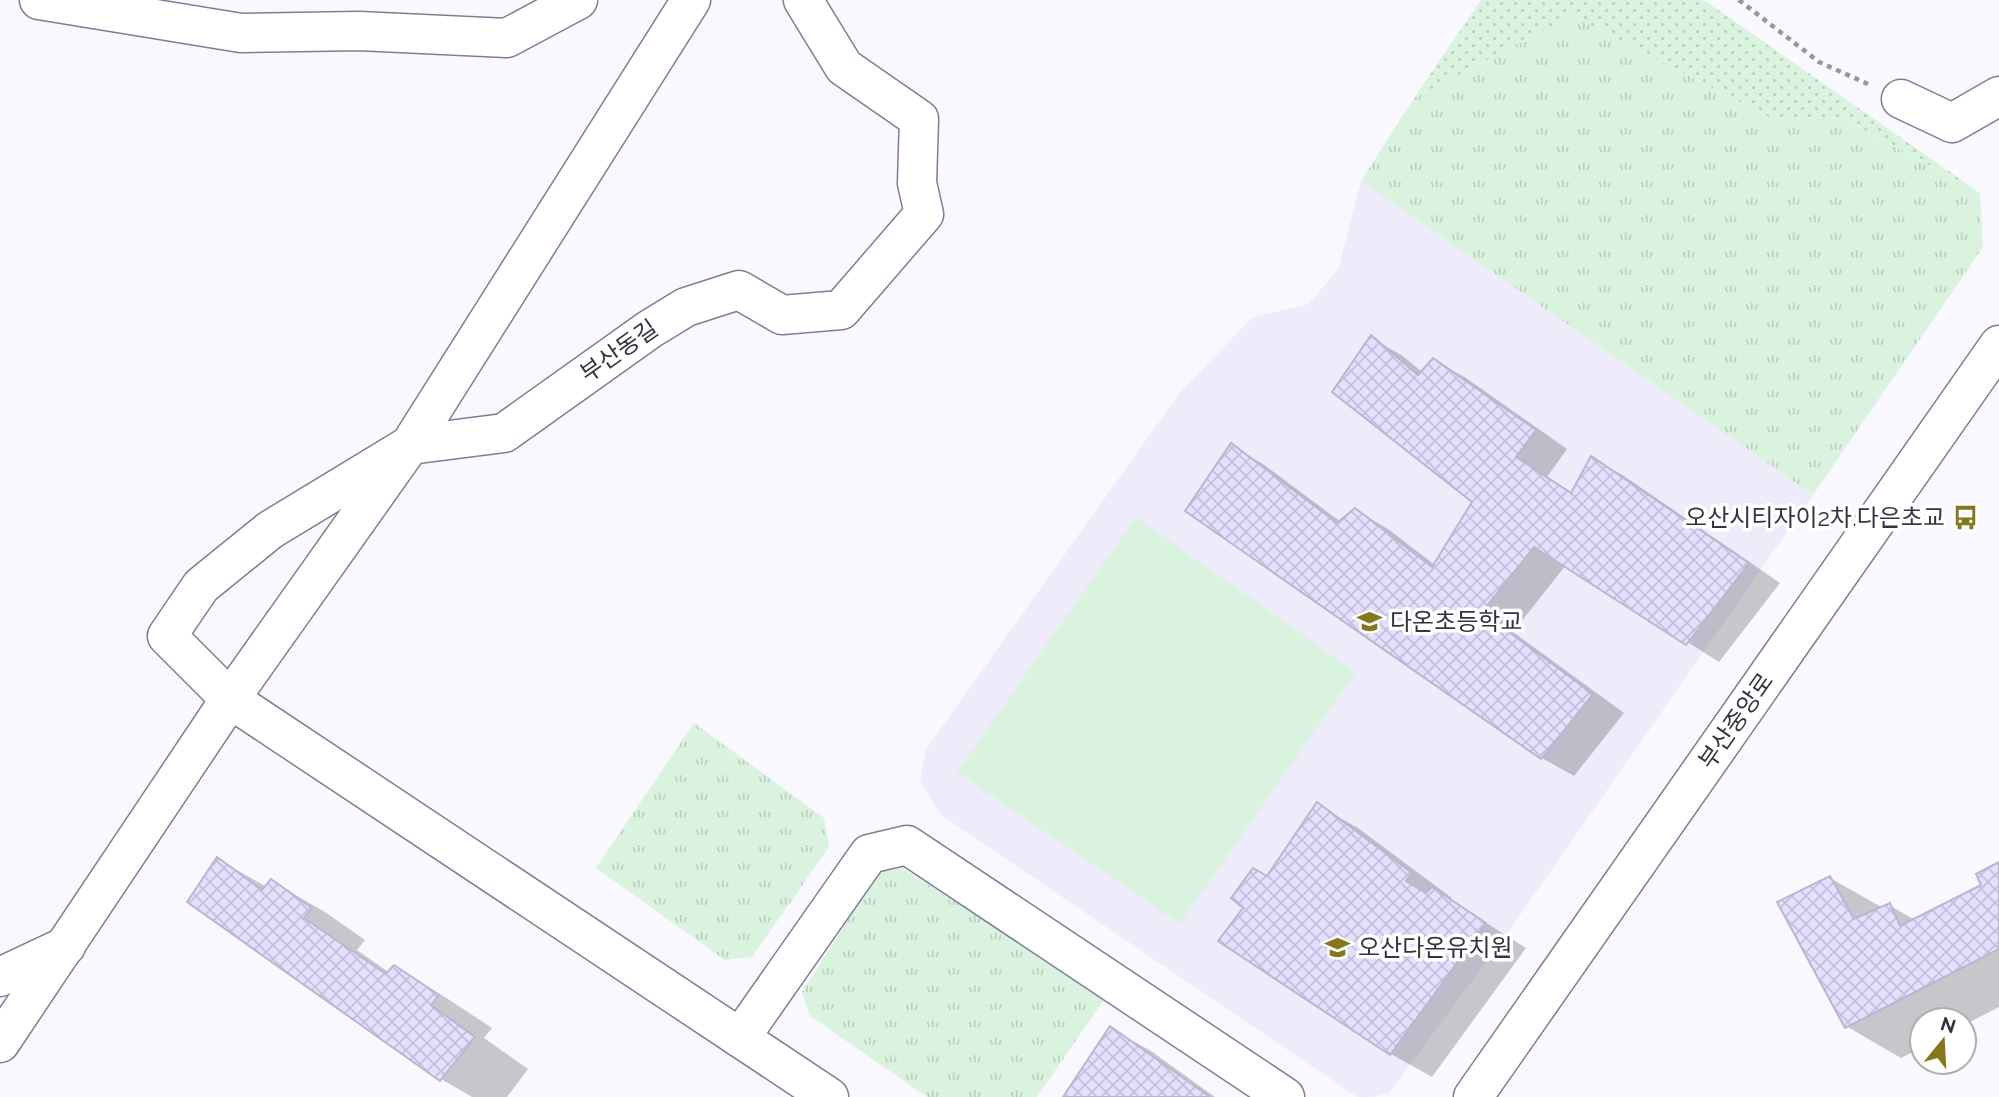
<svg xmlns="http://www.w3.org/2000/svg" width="1999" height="1097" viewBox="0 0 1999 1097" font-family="Raleway,'Noto Sans KR',sans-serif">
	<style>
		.built { fill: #eeecfb }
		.grass { fill: url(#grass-dots) }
		.park { fill: url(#park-tufts) }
		.pitch { fill: #d9f3df }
		.shadow { fill: #0003 }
		.building { fill: url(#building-cross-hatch); stroke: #bab5d1; stroke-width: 2 }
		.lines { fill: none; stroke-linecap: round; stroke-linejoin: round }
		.minor-casing { stroke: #817c96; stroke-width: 41 }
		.tertiary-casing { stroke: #817c96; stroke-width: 41 }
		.path { stroke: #97959e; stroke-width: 4.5; stroke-dasharray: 5 5; stroke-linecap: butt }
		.minor { stroke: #fff; stroke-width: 38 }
		.tertiary { stroke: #fff; stroke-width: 38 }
		.labels { text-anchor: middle; stroke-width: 7; stroke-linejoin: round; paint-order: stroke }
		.street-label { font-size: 24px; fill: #35333e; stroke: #fff }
		.poi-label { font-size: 24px; fill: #35333e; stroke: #fff; text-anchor: start }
	</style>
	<defs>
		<pattern id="grass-dots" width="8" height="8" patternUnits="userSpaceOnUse" patternTransform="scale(1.75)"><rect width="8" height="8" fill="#d9f3df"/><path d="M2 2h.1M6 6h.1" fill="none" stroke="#bbd1c0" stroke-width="1.8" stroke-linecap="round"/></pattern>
		<pattern id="park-tufts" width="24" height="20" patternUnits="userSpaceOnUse" patternTransform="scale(1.75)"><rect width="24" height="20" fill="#d9f3df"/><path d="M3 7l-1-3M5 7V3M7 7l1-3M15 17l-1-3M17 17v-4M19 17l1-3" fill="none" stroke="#bbd1c0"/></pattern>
		<pattern id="building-cross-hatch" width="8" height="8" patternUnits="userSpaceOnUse" patternTransform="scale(1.75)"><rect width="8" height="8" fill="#e4dffe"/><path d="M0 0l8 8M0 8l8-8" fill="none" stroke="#c4c0db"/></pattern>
	</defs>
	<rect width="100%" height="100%" fill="#f9f8fe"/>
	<path class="built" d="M1361,181l452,314 -302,433 -122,165 -16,4h-16l-416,-282 -21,-35 6,-31 255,-358 72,-74 55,-13 30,-34z"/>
	<path class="grass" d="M1481,0h223l276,193 -139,-76 -68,2 -201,-103 -158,82z"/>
	<path class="park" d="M1572,16l201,103 67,-2 140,76 3,54 -170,248 -452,-314 53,-83z
		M694,723l130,95 5,29 -77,110 -27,3 -129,-92z
		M902,868l203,130 -68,99h-110l-118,-82 -7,-23 76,-119z"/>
	<path class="pitch" d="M1136,517l220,155 -176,252 -223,-152z"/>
	<path class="shadow" d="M1371,338l32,18 20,17 11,-13 32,18 101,71 -20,28 26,16 19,-35 32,18 156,107 -61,79 -153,-97 -53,67 111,81 -50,63 -32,-18 -355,-248 44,-64 32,18 78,58 14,-12 33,19 47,36 40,-63z
		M1317,805l41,23 94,70 -2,2 76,48 -94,129 -41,-23 -125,-177z
		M217,859l50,28 4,-6 54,31 40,28 -8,10 33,23 4,-6 54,32 44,29 -8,10 44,31 -21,28h-35l-31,-18 -252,-178z
		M1999,864v143l-35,18v-5h-42v27l-21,11 -55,-32 -16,-148 53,30 6,-3 26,15 69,-34z
		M1110,1028l41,23 64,46h-150z"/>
	<path class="building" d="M1371,335l47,40 15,-17 103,72 -20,27 55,36 20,-37 158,107 -63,82 -152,-98 -52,65 111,82 -52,65 -356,-248 46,-68 106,80 18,-15 77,59 40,-65 -140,-110z
		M1317,802l95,71 -6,8 20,12 6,-6 54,36 -96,132 -172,-114 25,-33 -12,-10 22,-30 14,8z
		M217,857l45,33 9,-11 41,29 -8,10 82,56 8,-9 45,30 -8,10 44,32 -35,44 -253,-179z
		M1999,862v87l-154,79 -68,-126 53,-26 24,43 36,-16 10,23 81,-41 -5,-11z
		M1110,1026l100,71h-147z"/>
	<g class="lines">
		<defs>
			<path id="minor" d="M39,0l202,33 118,-2 148,7 71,-38
				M1901,99l51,24 47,-27
				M230,699l-63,-63 34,-50 69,-56 140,-85 94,-12 146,-104 36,-22 53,-17 43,25 59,-5 83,-96 -7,-31 2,-64 -75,-52 -41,-67
				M0,977l66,-31
				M740,1038l129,-184 38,-9 378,252"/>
			<path id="tertiary" d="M230,699l180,-254 281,-445
				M0,1043l230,-344 599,398
				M1473,1097l526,-752"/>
		</defs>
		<use href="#minor" class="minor-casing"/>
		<use href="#tertiary" class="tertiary-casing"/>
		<path class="path" d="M1739,0l80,62 49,22"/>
		<use href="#minor" class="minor"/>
		<use href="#tertiary" class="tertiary"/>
	</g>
	<defs>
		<symbol id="bus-bare" viewBox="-9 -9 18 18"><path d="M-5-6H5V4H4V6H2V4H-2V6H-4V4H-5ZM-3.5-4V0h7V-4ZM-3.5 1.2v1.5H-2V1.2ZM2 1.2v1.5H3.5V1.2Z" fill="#85781c" stroke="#fff" stroke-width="2.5" paint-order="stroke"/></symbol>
		<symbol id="school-bare" viewBox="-9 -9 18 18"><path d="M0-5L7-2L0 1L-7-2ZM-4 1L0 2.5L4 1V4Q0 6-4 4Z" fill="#85781c" stroke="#fff" stroke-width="2.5" paint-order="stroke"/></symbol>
	</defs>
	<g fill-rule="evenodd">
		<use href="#bus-bare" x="1948" y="500" width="35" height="35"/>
		<use href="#school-bare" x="1352" y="604" width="35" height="35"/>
		<use href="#school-bare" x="1320" y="930" width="35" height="35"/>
	</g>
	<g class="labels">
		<g class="street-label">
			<text transform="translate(619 351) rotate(-35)" y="8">부산동길</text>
			<text transform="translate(1736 721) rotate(-55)" y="8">부산중앙로</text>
		</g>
		<g class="poi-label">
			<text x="1945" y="526" text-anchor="end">오산시티자이2차.다은초교</text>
			<text x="1390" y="630">다온초등학교</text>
			<text x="1358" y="956">오산다온유치원</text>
		</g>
	</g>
	<g transform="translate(1943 1041) rotate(18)"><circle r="33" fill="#ffffff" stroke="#aeadb2" stroke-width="2"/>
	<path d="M0-5L12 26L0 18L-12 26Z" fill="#85781c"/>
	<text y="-10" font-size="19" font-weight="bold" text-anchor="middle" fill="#35333e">N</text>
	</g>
</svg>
